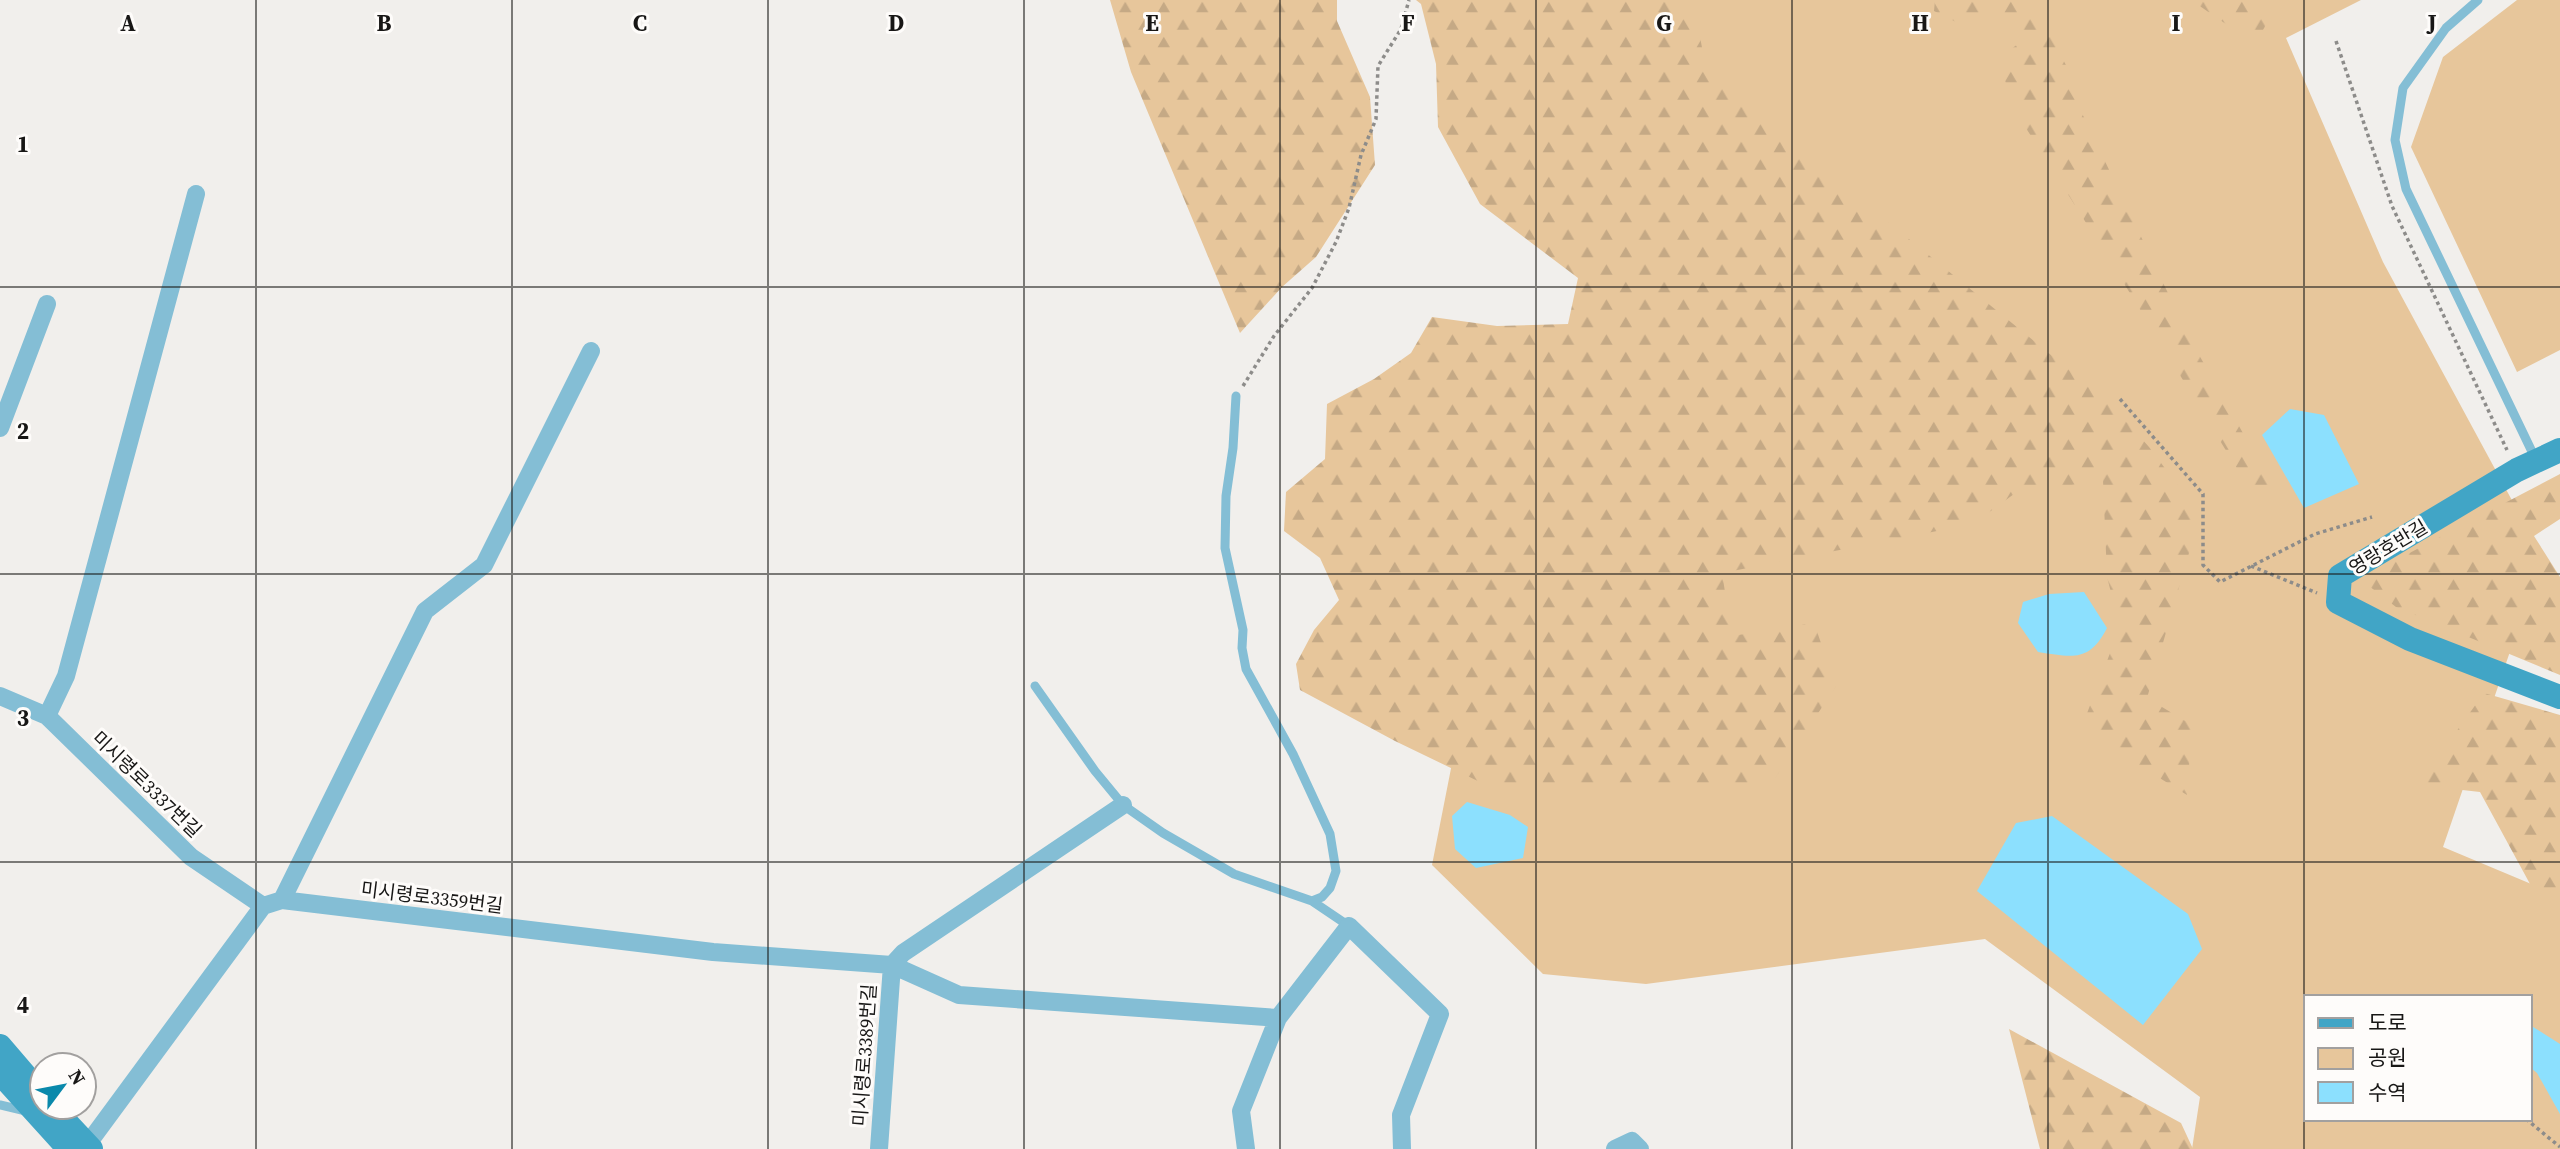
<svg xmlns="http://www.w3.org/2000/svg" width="2560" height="1149" viewBox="0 0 2560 1149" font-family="'Source Serif 4','Noto Sans KR',serif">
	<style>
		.green { fill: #e7c69b; fill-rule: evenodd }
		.forest { fill: url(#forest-firs) }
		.water { fill: #8ce0fe }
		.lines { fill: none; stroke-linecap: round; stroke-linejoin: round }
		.path { stroke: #8d8c8a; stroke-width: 3.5; stroke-dasharray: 3.5 3.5; stroke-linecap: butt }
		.lane { stroke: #84bed5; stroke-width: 9 }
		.street { stroke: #84bed5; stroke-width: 18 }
		.secondary { stroke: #41a5c6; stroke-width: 24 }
		.grid { fill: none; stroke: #181716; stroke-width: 2; stroke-opacity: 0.55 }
		.labels { text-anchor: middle; stroke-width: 6; stroke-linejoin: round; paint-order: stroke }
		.street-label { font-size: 19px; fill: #181716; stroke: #fefcfa }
		.grid-label { font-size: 23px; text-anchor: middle; font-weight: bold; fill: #181716; stroke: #fefcfa; stroke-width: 6; stroke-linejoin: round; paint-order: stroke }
	</style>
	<defs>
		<pattern id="forest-firs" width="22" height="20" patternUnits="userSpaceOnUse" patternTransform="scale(1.75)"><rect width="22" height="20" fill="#e7c69b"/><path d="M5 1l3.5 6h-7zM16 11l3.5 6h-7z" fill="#c5a985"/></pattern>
	</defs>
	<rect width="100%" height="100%" fill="#f1efec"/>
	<path class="green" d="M1675,0h686l-75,38 97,224 138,255 -6,120 -72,210 117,49v253h-368l8,-52 -215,-158 -339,45 -103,-10 -111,-109 25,-127 177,-71 60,-569zM2306,997h224v122h-224z
		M2517,0h43v350l-43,22 -106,-225 32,-90z"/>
	<path class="forest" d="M1110,0h227v21l33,76 5,68 -59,92 -34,30 -42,46 -109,-261z
		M1416,0h277l14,74 404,330 38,43 51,68 -53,183 45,27 -5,70 -106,-66 39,-102 -13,-50 -4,-97 -89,14 -41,30 -251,49 10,63 82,-13 22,63 -68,103 -284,-5 -89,-43 -95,-51 -4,-26 18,-34 25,-30 -19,-42 -36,-27 2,-39 39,-33 2,-55 47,-25 37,-26 21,-36 65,9 71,-2 10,-46 -98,-74 -42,-77 -2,-63 -15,-60z
		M1935,0h98l43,85 -8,-1 121,253 87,155 -18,11 -144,-236 -102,-161 -13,-48 23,-17 -24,-31 -36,15 -28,-14z
		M2191,0h89l-25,44z
		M2560,474v45l-26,17 26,41v98l-164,-68 -36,-28z
		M2484,693l76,22v197l-30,-28 -50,-92 -62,-7z
		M2009,1029l172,94 12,26h-153z"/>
	<path class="water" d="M2290,409l34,6 35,69 -55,24 -42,-73z
		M2084,592l23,36c-18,35 -35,29 -69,24l-20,-29 5,-21 26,-8z
		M1467,802l43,13 18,12 -5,31 -47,10 -21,-19 -3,-33z
		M2052,816l136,98 14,35 -59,76 -166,-134 39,-68z
		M2530,1025l30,19v70l-23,-41 -7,-6z"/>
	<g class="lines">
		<path class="path" d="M2336,41l56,165 115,244
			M1243,386l31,-50 38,-48 24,-46 13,-34 12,-53 15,-36 2,-53 23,-37 8,-29
			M2120,399l83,95v71l17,17 95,-48 57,-17
			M2251,566l66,27
			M2423,997h11
			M2526,1119l34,28"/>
		<path class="lane" d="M2478,0l-32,28 -43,60 -8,52 11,49 130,271
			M1236,396l-3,52 -7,48 -1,52 18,82 -1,18 4,21 47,85 37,80 6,37 -6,17 -8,9 -10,4
			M1035,686l60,85 28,34 40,28 71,41 78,27 37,25
			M0,1105l26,6"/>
		<path class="street" d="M0,428l47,-124
			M0,696l47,20 144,141 72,49
			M47,716l19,-40 130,-482
			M282,900l143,-289 59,-46 107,-214
			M892,965l11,-12 220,-148
			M1278,1018l71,-92 91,88 -39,101 1,34
			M87,1145l176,-239 19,-6 431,52 179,13 67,30 319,23 -37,93 5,38
			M879,1149l13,-184
			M1615,1149l17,-8 8,8"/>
		<path class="secondary" d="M2560,450l-43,20 -177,106 -2,26 72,37 150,58
			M0,1046l42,49
			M0,1073l69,76
			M62,1118l29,31"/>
	</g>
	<path class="grid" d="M256,0v1149M512,0v1149M768,0v1149M1024,0v1149M1280,0v1149M1536,0v1149M1792,0v1149M2048,0v1149M2304,0v1149M0,287h2560M0,574h2560M0,862h2560"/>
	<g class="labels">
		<g class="street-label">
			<text transform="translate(2388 547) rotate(-31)" y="7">영랑호반길</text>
			<text transform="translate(147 784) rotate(44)" y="7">미시령로3337번길</text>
			<text transform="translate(432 897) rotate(7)" y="7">미시령로3359번길</text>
			<text transform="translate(864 1055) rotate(-86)" y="7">미시령로3389번길</text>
		</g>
	</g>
	<g class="grid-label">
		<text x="128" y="31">A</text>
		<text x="384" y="31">B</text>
		<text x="640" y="31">C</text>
		<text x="896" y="31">D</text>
		<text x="1152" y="31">E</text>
		<text x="1408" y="31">F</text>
		<text x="1664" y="31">G</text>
		<text x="1920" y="31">H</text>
		<text x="2176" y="31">I</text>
		<text x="2432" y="31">J</text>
		<text x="23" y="152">1</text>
		<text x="23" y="439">2</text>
		<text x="23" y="726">3</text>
		<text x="23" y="1013">4</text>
	</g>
	<rect x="2304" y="995" width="228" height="126" fill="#fefcfa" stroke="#a2a09f" stroke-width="2"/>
	<rect x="2318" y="1018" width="35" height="10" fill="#41a5c6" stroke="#a2a09f" stroke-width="2"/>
	<text x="2368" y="1030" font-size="21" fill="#181716">도로</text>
	<rect x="2318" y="1048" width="35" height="21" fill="#e7c69b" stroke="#a2a09f" stroke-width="2"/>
	<text x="2368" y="1065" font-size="21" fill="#181716">공원</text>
	<rect x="2318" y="1082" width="35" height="21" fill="#8ce0fe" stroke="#a2a09f" stroke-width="2"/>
	<text x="2368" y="1100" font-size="21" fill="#181716">수역</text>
	<g transform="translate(63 1086) rotate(58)"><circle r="33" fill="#fefcfa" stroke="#a2a09f" stroke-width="2"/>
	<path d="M0-5L12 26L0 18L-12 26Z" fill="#0a89ab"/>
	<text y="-10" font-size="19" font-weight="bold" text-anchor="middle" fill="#181716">N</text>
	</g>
</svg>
